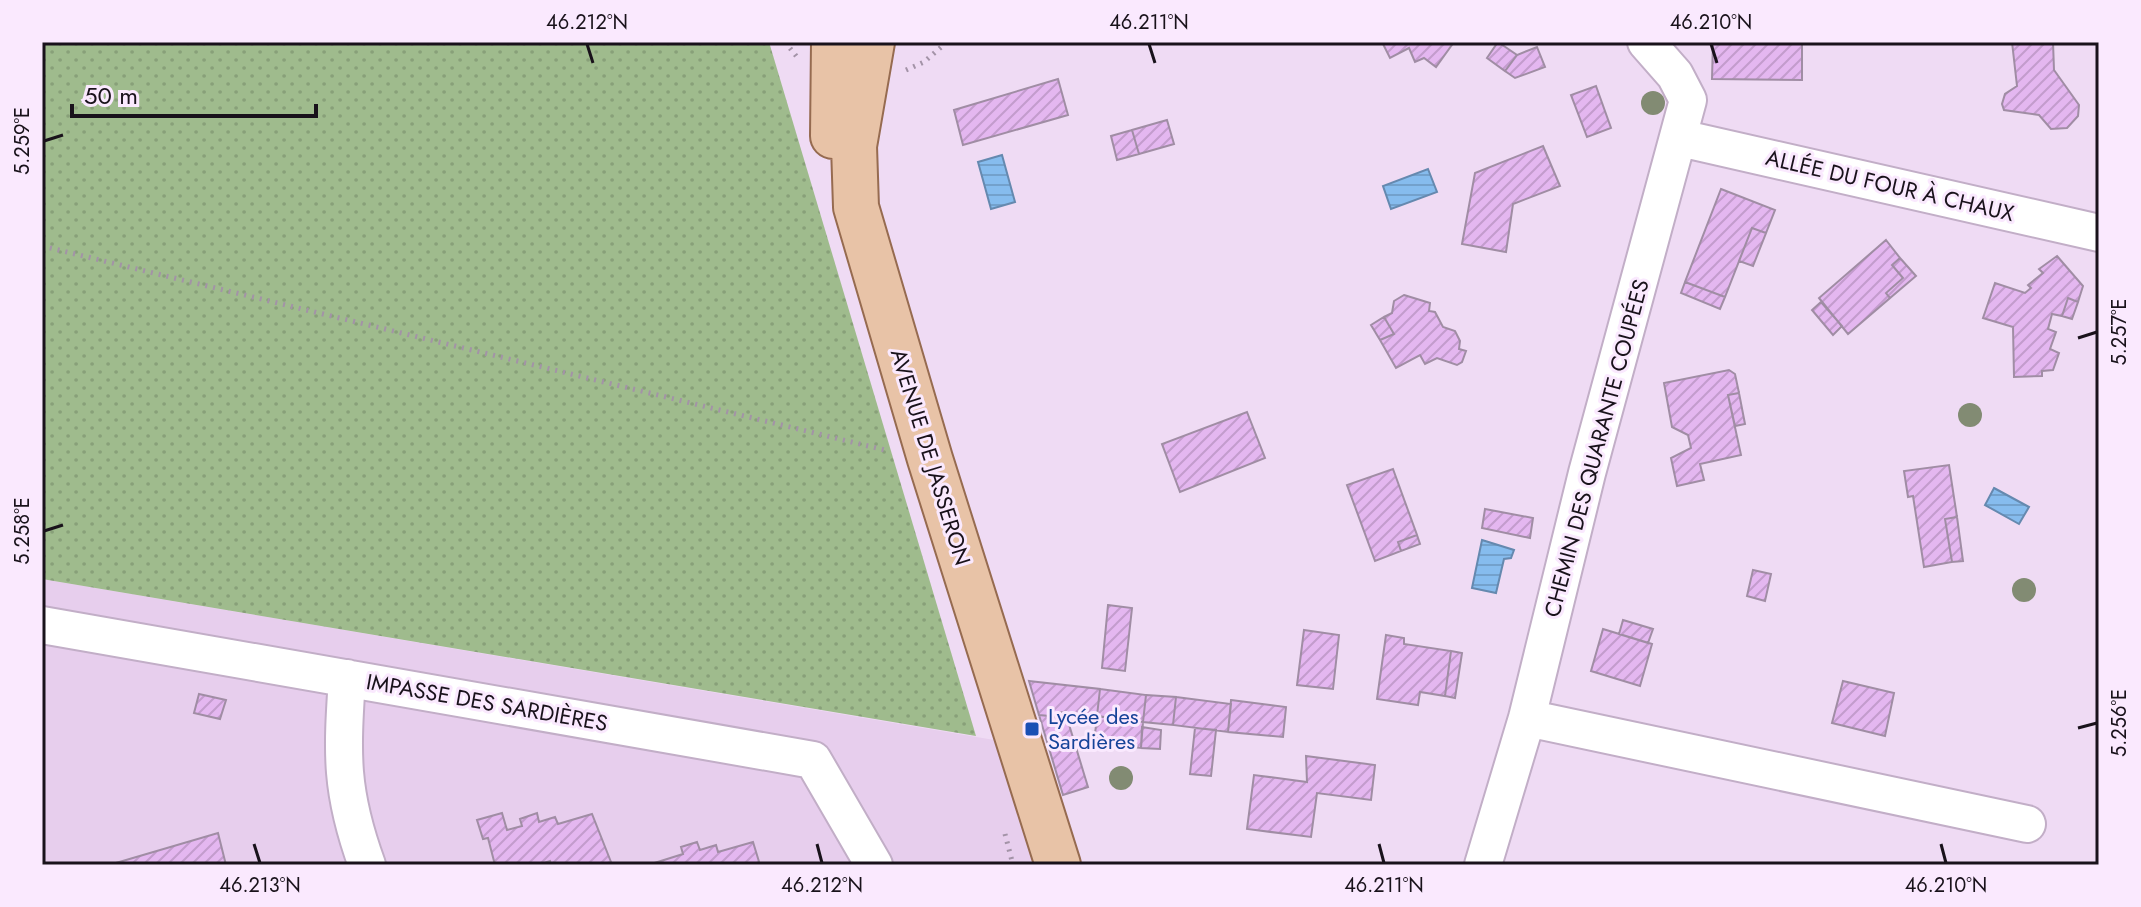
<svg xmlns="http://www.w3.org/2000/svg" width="2141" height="907" viewBox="0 0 2141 907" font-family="Jost,sans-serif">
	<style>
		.built { fill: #e7ceed }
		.grass { fill: url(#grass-dots) }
		.water { fill: url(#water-rules); stroke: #6589af; stroke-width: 2 }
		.building { fill: url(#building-hatch); stroke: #a08da4; stroke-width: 2 }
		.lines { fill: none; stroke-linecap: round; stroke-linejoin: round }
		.minor-casing { stroke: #c2aec7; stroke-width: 40 }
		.major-casing { stroke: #966b50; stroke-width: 48 }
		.path { stroke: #a393a7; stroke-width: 5; stroke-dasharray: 2 6; stroke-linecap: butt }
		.minor { stroke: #fff; stroke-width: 36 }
		.major { stroke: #e8c3a7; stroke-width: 44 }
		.tree { fill: #828b73 }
		.ticks { fill: none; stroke: #19121b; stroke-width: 3 }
		.transit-dot { fill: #1a4fb4; stroke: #fae9fe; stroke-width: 3 }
		.labels { text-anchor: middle; stroke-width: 6; stroke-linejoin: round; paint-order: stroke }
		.street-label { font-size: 22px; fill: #19121b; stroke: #fae9fe }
		.transit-label { font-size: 22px; fill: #164399; stroke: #fae9fe; text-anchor: start }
		.neatline { fill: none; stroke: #19121b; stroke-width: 3 }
		.ticks-label { font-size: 20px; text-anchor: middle; fill: #19121b }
	</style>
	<defs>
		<pattern id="grass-dots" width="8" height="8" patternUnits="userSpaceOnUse" patternTransform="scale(2)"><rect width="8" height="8" fill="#9fbb8d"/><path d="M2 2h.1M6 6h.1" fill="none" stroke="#88a079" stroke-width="1.8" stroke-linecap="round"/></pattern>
		<pattern id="water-rules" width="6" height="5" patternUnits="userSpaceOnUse" patternTransform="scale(2)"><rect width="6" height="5" fill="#86bcee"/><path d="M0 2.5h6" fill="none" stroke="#73a1cc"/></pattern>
		<pattern id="building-hatch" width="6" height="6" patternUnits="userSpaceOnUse" patternTransform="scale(2)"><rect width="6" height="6" fill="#e4b7f0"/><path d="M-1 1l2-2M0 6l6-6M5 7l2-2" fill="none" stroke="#c39ccd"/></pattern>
	</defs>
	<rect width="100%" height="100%" fill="#efdbf4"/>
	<path class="built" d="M42,579l970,164 46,122h-1016z"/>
	<path class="grass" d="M42,42h727l207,694 -934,-157z"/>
	<path class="water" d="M1002,155l13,47 -24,7 -13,-47z
		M1428,169l9,23 -46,17 -8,-23z
		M1994,488l35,19 -10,17 -34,-19z
		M1482,540l32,10 -3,8 -7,1 -8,34 -24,-5z"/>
	<path class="building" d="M1382,42h72l-18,25 -12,-9 -9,4 -6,-14 -19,10z
		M1498,42l19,13 -12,16 -18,-13z
		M1713,42h89v38l-90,-1z
		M2012,42h41l1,28 25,35 -1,11 -11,12 -16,1 -12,-14 -35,-5 -2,-6 3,-10 12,-8z
		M1537,47l8,20 -30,11 -10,-7 12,-16z
		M1058,79l10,36 -105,30 -9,-35z
		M1596,86l15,42 -24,9 -16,-42z
		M1167,120l7,24 -35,10 -7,-24z
		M1132,130l7,24 -22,6 -6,-24z
		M1543,146l17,40 -47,18 -7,48 -44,-8 13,-71z
		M1721,189l54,21 -9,23 -14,-5 -27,69 -40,-15z
		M1752,228l14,5 -13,33 -14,-5z
		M1886,240l14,18 -8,7 11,13 -17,15 4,5 -42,36 -29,-36z
		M2057,256l26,30 -5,16 -10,-4 -6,18 -10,-2 -4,15 8,3 -6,17 9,4 -6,17 -11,1v5l-28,1 -1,-50 -30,-9 12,-35 30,10 6,-5 -3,-3 15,-12 -4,-4z
		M1900,258l16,18 -26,22 -4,-5 17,-15 -11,-13z
		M1685,282l40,15 -5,12 -39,-16z
		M1404,295l26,8 -1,8 6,1 8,15 12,4 5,10 -1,8 7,2 -4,11 -5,3 -20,-7 -12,6 -5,-9 -24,13 -16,-28 14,-6 -10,-17 8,-4 2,-12z
		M2068,298l10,4 -6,17 -10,-3z
		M1821,302l21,24 -9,9 -21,-25z
		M1384,317l10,17 -14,6 -9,-15z
		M1729,370l6,4 4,19 -11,2 13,60 -41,9 4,16 -27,6 -6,-28 20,-10 -3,-13 -16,-8 -8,-44z
		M1739,393l6,31 -10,2 -7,-31z
		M1247,412l18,46 -85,34 -18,-48z
		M1949,465l8,52 -12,2 7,43 -28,5 -11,-71 -5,1 -4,-26z
		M1393,469l24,66 -19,7 3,9 -26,10 -28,-76z
		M1485,509l48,9 -3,20 -48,-10z
		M1957,517l6,44 -11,1 -7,-43z
		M1417,535l3,9 -19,7 -3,-9z
		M1753,570l18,4 -6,27 -18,-5z
		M1108,605l24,3 -7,63 -23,-3z
		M1623,620l30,9 -5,14 -29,-9z
		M1603,629l49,15 -12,42 -49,-15z
		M1304,630l35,5 -6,54 -36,-4z
		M1386,635l18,3v6l47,7 -6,45 -25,-4 -2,13 -41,-6z
		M1451,651l11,2 -7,45 -10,-2z
		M1029,681l71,8 -3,27 -37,-4v5l-21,-2z
		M1843,681l51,12 -9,43 -53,-13z
		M1100,689l46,6 -3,27 -46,-6z
		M199,694l27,6 -6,19 -26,-6z
		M1146,695l30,2 -3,28 -30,-3z
		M1176,697l55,7 -3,28 -55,-7z
		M1231,700l55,7 -3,30 -55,-5z
		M1039,715l28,3 21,69 -25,8z
		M1097,716l46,6 -2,26 -47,-5z
		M1142,727l19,3 -1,19 -19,-1z
		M1195,728l21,2 -5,46 -21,-2z
		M1306,756l69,9 -4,35 -54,-7 -6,44 -64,-8 7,-54 53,7z
		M502,813l5,17 15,-4 -2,-7 17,-6 2,9 16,-5 3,7 34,-10 19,48 -11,3h-49l-1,-4 -12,4h-43l-7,-27 -5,1 -6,-19z
		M218,833l8,32h-117z
		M697,842l3,8 16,-5 2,7 35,-10 7,23h-112l35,-11 -2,-7z"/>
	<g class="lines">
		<defs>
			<path id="minor" d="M1680,138l419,95
				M42,625l771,135 61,105
				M347,678c-5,76 -7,113 20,187
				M1527,718l500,106
				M1483,865l44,-147 60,-245 101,-373 -13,-25 -29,-33"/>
			<path id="major" d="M872,42l-18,104 2,61 74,252 128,406
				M833,136l1,-94"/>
		</defs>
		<use href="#minor" class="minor-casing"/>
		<use href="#major" class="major-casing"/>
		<path class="path" d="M785,42l12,15
			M906,70l18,-8 23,-20
			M42,246l847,205
			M1005,834l8,31"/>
		<use href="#minor" class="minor"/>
		<use href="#major" class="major"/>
	</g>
	<g class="tree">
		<circle cx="1653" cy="103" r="12"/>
		<circle cx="1970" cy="415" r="12"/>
		<circle cx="2024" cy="590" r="12"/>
		<circle cx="1121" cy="778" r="12"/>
	</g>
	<path class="ticks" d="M587,44l6,19M1149,44l6,19M1711,44l6,19M44,141l19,-6M2078,338l19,-6M44,531l19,-6M2078,728l19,-5M254,844l6,19M817,844l5,19M1379,844l5,19M1941,844l5,19"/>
	<rect class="transit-dot" x="1024" y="721" width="16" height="16" rx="4"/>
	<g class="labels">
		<g class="street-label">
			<text transform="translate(1890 185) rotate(13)" y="8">ALLÉE DU FOUR À CHAUX</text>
			<text transform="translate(1596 448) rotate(-75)" y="8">CHEMIN DES QUARANTE COUPÉES</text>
			<text transform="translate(931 457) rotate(73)" y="8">AVENUE DE JASSERON</text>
			<text transform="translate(487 702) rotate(10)" y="8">IMPASSE DES SARDIÈRES</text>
		</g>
		<g class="transit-label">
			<text x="1048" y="724">Lycée des<tspan x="1048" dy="25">Sardières</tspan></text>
		</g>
	</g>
	<rect width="2141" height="907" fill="none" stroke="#fae9fe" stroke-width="88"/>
	<path d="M72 104v12h244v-12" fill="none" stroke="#19121b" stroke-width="4"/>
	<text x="84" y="104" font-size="24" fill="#19121b" stroke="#fae9fe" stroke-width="6" paint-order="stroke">50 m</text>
	<rect x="44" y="44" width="2053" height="819" class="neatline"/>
	<g class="ticks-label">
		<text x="587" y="29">46.212°N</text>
		<text x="1149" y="29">46.211°N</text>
		<text x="1711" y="29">46.210°N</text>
		<text transform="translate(22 141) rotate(-90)" y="7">5.259°E</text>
		<text transform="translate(2119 332) rotate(-90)" y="7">5.257°E</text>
		<text transform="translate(22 531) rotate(-90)" y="7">5.258°E</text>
		<text transform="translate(2119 723) rotate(-90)" y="7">5.256°E</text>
		<text x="260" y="892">46.213°N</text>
		<text x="822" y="892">46.212°N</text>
		<text x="1384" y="892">46.211°N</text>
		<text x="1946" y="892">46.210°N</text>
	</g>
</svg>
